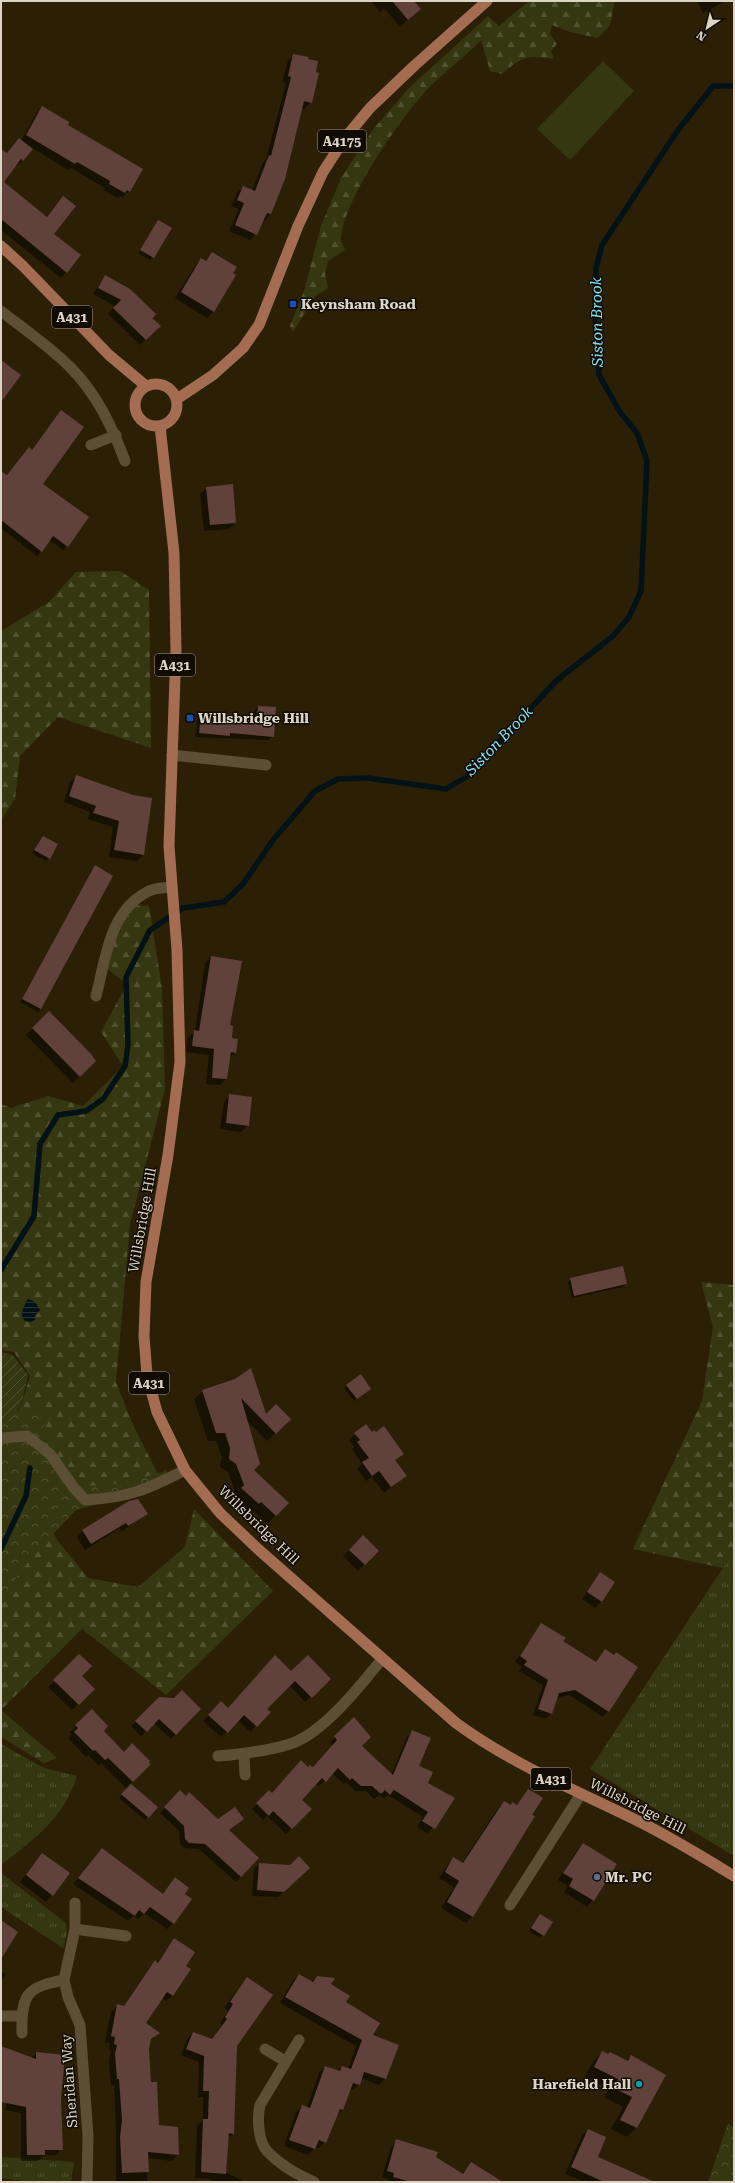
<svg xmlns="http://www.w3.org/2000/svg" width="735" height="2183" viewBox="0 0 735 2183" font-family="'Roboto Serif',serif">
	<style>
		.grass { fill: url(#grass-tufts) }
		.forest { fill: url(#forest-firs); fill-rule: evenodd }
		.park { fill: url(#park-crowns) }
		.garden { fill: url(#garden-furrows) }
		.pitch { fill: #353710 }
		.water { fill: url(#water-rules) }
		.shadow { fill: #0007 }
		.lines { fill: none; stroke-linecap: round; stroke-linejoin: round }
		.stream { stroke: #021216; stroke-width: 5.5 }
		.building { fill: #60413c }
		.minor { stroke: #5c4f35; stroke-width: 11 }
		.primary { stroke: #a46c51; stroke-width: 11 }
		.transit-dot { fill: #1a4fb4; stroke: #100b03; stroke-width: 1.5 }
		.service-dot { fill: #5c6f8a; stroke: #100b03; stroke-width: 1.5 }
		.culture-dot { fill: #0f9aa8; stroke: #100b03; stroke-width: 1.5 }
		.labels { text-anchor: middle; stroke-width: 3; stroke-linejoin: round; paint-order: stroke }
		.shield { fill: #100b03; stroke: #9f988c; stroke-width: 1 }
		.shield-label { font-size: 13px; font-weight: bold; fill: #dcd5c6 }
		.poi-label { font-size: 14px; font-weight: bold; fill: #dcd5c6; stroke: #100b03; text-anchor: start }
		.street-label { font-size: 14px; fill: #dcd5c6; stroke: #100b03 }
		.water-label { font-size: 15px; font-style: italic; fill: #86e2fa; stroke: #100b03 }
	</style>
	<defs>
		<pattern id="grass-tufts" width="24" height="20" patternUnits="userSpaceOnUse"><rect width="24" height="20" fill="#353710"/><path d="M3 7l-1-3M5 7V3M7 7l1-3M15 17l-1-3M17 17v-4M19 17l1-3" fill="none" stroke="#525331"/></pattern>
		<pattern id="forest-firs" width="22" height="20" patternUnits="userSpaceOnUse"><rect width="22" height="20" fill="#353710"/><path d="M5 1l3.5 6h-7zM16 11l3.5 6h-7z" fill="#525331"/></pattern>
		<pattern id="park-crowns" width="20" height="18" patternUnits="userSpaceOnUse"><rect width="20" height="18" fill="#353710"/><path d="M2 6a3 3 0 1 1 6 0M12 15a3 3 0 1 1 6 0" fill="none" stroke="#525331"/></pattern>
		<pattern id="garden-furrows" width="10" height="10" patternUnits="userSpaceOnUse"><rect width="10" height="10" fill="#353710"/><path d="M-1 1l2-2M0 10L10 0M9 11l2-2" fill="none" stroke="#525331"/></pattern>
		<pattern id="water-rules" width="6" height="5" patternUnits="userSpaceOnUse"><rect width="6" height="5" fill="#021216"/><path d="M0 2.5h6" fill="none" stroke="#263436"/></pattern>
	</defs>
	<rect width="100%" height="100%" fill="#2b2006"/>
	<path class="grass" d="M734,1545v311l-144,-87 133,-201z
		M1,1744l43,24 33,8c-13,42 -43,63 -76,89z
		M1,1873l65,50 1,10 -4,15 -62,-41z
		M1,2157l73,5 -3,20h-43l-27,-4z"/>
	<path class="forest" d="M529,1h86l-5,24 -12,13 -28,-6 -18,-7 -2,9 7,10 -6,7 3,8c-28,-4 -31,-3 -52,15l-12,-3 -9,-31c-18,19 -40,34 -58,54 -26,30 -79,105 -82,145 0,3 3,8 4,11l-17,11 -3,13 3,14 -13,8 -22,36 -3,-6 14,-35 17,-65 21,-50 33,-49 35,-40 78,-71 11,10z
		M120,571l29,19 2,158 -93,-31 -38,39 -5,43 -14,21v-189l48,-29 27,-30z
		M133,905l16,1 13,82 3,101 -35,135 -14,158 17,43 25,49 -115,42 15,25 30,37 50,9 47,-40 9,-38 79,82 -107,104 -84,-66 -81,81 56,48 -13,5 -43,-26v-312l12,-4 9,-18 8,-27 -16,-24 -13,-2v-246l10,4 37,-12 35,10 40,-40 -22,-34 26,-48 -21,-16 13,-43zM26,1301l14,9 -5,7 -12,2 -1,-6z
		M701,1282l33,3v260l-11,23 -90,-19 69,-148 11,-74z"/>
	<path class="park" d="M39,1408c7,21 15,53 32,70 17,18 70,-1 92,-6l2,-2 8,11 -12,6 -85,23 -40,42 -35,46v-181l8,-4z
		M728,2123l6,5v54h-26z"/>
	<path class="garden" d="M1,1352l12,3 15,20 -6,27 -10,18 -11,4z"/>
	<path class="pitch" d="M603,61l31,30 -64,69 -33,-31z"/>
	<path class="water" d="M28,1299l7,3 5,8 -5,5v5l-4,2 -6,-1 -3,-5 1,-8z"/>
	<path class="shadow" d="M371,1h44l-1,1 6,7 -20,18 -16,-19 -4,4z
		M697,1h28l-22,12z
		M294,55l13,5 4,42 -7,7 -3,-1 -18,71 -13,35 -20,26 -21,-9 10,-22 -8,-3 6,-13 6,-6 9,4 11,-29 3,-3 20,-76 -4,-1 6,-21z
		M42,107l24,18 63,66 -6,6 -3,-1 -2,2 -15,-8 2,-2 -34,-20 -3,2 -36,-22 -9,12 -6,6 -1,-1 -13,17 43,35 17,-20 -10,37 13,38 -5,6 -60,-48v-75l6,-1 12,-15 2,2 15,-27z
		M158,221l12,7 -20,32 -12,-7z
		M212,253l23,22 -22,37 -6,6 -32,-20 20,-32 6,-7 4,2z
		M105,276l49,38 -3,4 8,8 -19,19 -32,-31 7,-8 -22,-12z
		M61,412l-20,72 26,62 -4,4 -14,-10 -12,16 -36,-28v-55l5,3 25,-25z
		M207,488l28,35 -6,6 -25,2 -4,-37z
		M258,707l15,29 -4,4 -73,-3 1,-20 4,-4 53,4v-6z
		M76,776l57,20 10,59 -6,6 -28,-4 4,-30 -25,-8 2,-7 -26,-10 6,-20z
		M43,837l6,21 -3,3 -14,-8z
		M95,867l-15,67 2,1 -44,77 -18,-10z
		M211,957l24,96 -6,5 -3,21 -6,6 -14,-1 3,-29 -23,-3 2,-14 7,-7 10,-68z
		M49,1012l46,49 -22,22 -47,-48z
		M230,1095l18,30 -7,7 -21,-3 4,-27z
		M571,1279l55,5 -3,3 -51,11 -4,-16z
		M236,1380l29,36 25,3 -23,22 -20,-20 6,49 34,33 -20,21 -15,-15 -3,3 -16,-15 3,-3 -8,-22 -8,-5 2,-10 -6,-16h-8l-14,-42 9,-8z
		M347,1385l20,6 -13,10 -10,-13z
		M355,1434l47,19 -8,8 11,14 -21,18 -12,-16 -6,4 -9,-12 5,-5 -10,-15 2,-2 -5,-7z
		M146,1514l-25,18 -1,-4 -35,22 -8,-13 6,-7z
		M363,1537l15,14 -20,20 -15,-15z
		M600,1574l2,27 -7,7 -13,-9z
		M541,1624l21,18 33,21 10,-13 9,6 -6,55 -5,6 -34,-22 -13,3 -5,15 -5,6 -13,-4 10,-30 -24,-14 3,-4 -7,-5z
		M79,1655l2,21 12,13 -21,21 -24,-23z
		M291,1673l38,6 -24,23 -16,-17 -23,24 3,3 -19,20 -12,-12 -17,17 -18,-16 12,-13 13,1z
		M160,1698l40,11 -29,30 -17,-16 -13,13 -10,-10z
		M92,1710l10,21 22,22 25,11 -23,24 -25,-25 -2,3 -11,-11 -2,2 -18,-19 4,-4 -2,-2z
		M354,1718l6,28 31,29 16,-38 5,-6 6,35 9,18 27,14 -26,36 -11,-7 6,-10 -35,-22 -4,4 -5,-4 -5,4 -8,-8h-11l-9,-9 -2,2 -12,-11 -13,13 -3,-3 -15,17 9,9 -24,25 -19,-18 -4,4 -11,-11 17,-17 2,2 37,-26h4l21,-22 -3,-3z
		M131,1786l26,21 -12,13 -26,-22z
		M528,1790l3,25 2,2 -61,100 -6,6 -25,-15 13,-21 -15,-9 9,-14 6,-6 8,5 36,-55 6,-6 6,4 2,-2 4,2z
		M175,1796l43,24 25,-1 -15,12 13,46 -5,5 -37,-33 -15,-1 -4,-4 -1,-13 -19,-18z
		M583,1844l10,56 -6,7 -23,-15 4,-6 -10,-6 19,-30z
		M102,1849l60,46 13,-16 8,15 -10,29 -6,6 -23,-16 -6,6 -5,-3 -5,5 -55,-37z
		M42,1854l10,41 -6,7 -26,-20z
		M259,1864l49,4 -30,29 -26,-1 2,-27z
		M540,1915l11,8 -11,15 -11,-7z
		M174,1939l10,27 -11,29 -7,6 -5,-3 -17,25 14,10 -8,8 -2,7 3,35 7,43 20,29 -6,6 -25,-3v24h-31v-55l-2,-42h-3l-2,-24 2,-11h-2l1,-7 -5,-1 6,-30 6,-6 6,1 26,-39 6,-6 2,1z
		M1,1971l5,3 -5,8z
		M299,1975l12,7 6,-5 13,8 41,50 27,10 -13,34 -6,6 -18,-7 -2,6 -6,6 -3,-1 -8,21 -6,6 -11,26 -6,6 -4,-1 -7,8 -24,-9 12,-34 6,-6 5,2 12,-35 6,-6 13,4 4,-4 6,2 8,-23 -76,-43 13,-22z
		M247,1978l-11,68 -3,87 -5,6 -3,33 20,10h-35l2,-3 -17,-1 2,-52 6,-6v-23h-5l1,-35 -18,-7 6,-16 6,-6 18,7 11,-15 -2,-2 8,-12 -4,-3z
		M1,2047l30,11 5,-5 24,47 2,49 -6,6h-12l-6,6h-17v-48l-16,-3 4,-19 -8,-3z
		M602,2052l24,9 5,-5 5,72 -9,9 -16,-8 12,-22 -19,-10 5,-8 -24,-13 8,-14z
		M588,2130l8,27 58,25h-69l-20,-8 17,-38z
		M397,2141l38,16 27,17 9,-10 30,18h-113l1,-3 -7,-2 9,-30z"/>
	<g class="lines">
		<path class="stream" d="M1,1270l33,-54 6,-72 18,-29 28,-4 17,-12 22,-33 3,-21 -2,-68 24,-47 33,-22 41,-6 19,-18 30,-44 42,-49 23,-12 30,-1 78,11 20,-12 91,-97 56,-44 16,-19 12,-26 6,-130 -10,-28 -17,-21 -21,-37 -4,-62 1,-45 6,-23 76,-115 35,-44h21
			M1,1549l25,-53 4,-28"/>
	</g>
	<path class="building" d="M392,1h22l7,8 -13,11z
		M293,54l16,3 -1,2 10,2 -2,11 3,1 -7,30 -8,-2 -19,78 -14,35 -4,-1 -10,22 -22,-10 9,-22 -7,-3 6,-14 12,5 14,-36 2,1 20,-79 -3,-1z
		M42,106l27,16 -1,3 75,44 -13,23 -3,-2 -2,3 -16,-9 1,-3 -33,-19 -2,2 -49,-29z
		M19,138l14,11 -10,12 -2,-2 -17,23 43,35 16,-21 13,10 -22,28 27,21 -14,18 -66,-54v-70l6,4z
		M158,220l14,8 -18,30 -14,-8z
		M212,252l25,15 -4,6 3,2 -22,37 -33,-20 20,-34 5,3z
		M105,275l25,14 26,25 -3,4 -2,-1 10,9 -15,14 -33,-32 8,-8 -23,-12z
		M1,360l20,15 -20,27z
		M61,410l23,17 -41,57 46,33 -21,30 -15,-11 -11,16 -41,-32v-49l6,4 22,-28 3,3z
		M233,484l3,39 -26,2 -4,-38z
		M258,706l18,1 -2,30 -44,-4v3l-31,-3 2,-21 56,4z
		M76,775l57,20 19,3 -8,57 -30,-5 5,-29 -26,-8 3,-7 -27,-10z
		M43,836l15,8 -8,15 -16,-9z
		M95,865l18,11 -72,133 -19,-10z
		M211,956l31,5 -12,64 3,1 -1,12 6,1 -2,14 -5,-1 -4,27 -15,-1 2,-29 -22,-3 2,-16 5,1z
		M49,1011l43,44 4,6 -16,16 -48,-49z
		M229,1094l23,3 -3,29 -23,-3z
		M623,1266l4,18 -53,12 -4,-18z
		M251,1368l15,46 10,-10 15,15 -15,15 -35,-36 19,66 -6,6 35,33 -13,13 -15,-14 -2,2 -18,-16 3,-3 -8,-21 -7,-5 1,-11 -5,-15h-9l-14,-43 33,-11z
		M361,1374l10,15 -14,10 -11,-14z
		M366,1424l6,8 2,-2 2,2 8,-6 20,28 -9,6 12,16 -16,11 -12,-16 -7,5 -10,-14 7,-4 -12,-16 3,-2 -6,-7z
		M138,1499l10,15 -20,12 -2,-3 -35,21 -9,-14 47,-29z
		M363,1535l16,16 -14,14 -16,-15z
		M600,1572l15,10 -13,20 -15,-10z
		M541,1623l25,15 -3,3 33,21 9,-13 9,6 2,-3 22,15 -29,45 -34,-22 -16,3 -7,21 -14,-5 10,-29 -24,-15 3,-4 -7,-5z
		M79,1654l13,12 -10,10 13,13 -16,16 -26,-25z
		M275,1655l16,16 17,-16 23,24 -19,19 -17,-17 -28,28 4,3 -14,15 -13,-12 -16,18 -20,-18 13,-14 7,7z
		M182,1690l19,19 -25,26 -17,-16 -12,13 -12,-11 24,-24 15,1z
		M92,1709l16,17 -4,5 20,21 8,-9 18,18 -1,2 2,1 -18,18 -25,-24 -3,2 -10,-10 -2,1 -19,-19 4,-4 -3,-3z
		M354,1717l17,20 -9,9 31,29 19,-45 19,8 -12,28 14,6 -5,11 27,15 -20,31 -13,-8 6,-9 -34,-22 -4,5 -5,-5 -4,4 -9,-8h-11l-9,-8 -2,2 -12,-12 -12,14 -4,-4 -20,22 10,9 -20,20 -19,-18 -4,5 -13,-13 13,-13 3,3 29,-33 7,7 2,-2 3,2 24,-27 -3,-4z
		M131,1784l27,23 -9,11 -28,-24z
		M528,1789l15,9 -11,17 3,1 -62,101 -26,-15 12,-21 -14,-9 8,-15 10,6 41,-62 7,4 1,-3 5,3z
		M180,1790l6,6 3,-4 29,27 17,-12 9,12 -15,11 30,28 -18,19 -36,-33 -16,-1 -4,-4 -1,-13 -20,-19z
		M583,1843l34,21 -23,37 -25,-15 4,-7 -10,-6z
		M102,1848l61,46 12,-17 14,11 -4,6 7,5 -18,25 -24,-17 -6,7 -5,-4 -4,6 -57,-38z
		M42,1853l28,20 -17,23 -27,-21z
		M299,1856l11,12 -26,24 -27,-2 2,-27 31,2z
		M540,1914l13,8 -9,14 -13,-8z
		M1,1920l17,12 -17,27z
		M174,1938l21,14 -9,14 5,3 -18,27 -6,-4 -21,31 14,10 -9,6 -2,10 2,33h6l2,43 19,2 1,28 -31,-3 1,20 -27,1 -2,-36 2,-17 -3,-41h-2l-2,-25 2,-9 -3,-1 1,-7 -4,-1 6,-32 7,2 31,-46 3,3z
		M299,1974l14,8 4,-6 18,2 -4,6 19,12 -4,6 34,21 -7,12 26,10 -13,34 -22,-7 -4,13 -7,-2 -10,27 -3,-1 -14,34 -7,-3 -4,9 -26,-9 13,-35 8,3 15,-42 15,5 2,-5 9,3 11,-29 -77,-43z
		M247,1977l26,18 -36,51 -3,88 -5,-1 -3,41 -25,-2 2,-53h5l1,-28h-6l1,-35 -18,-7 7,-17 19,7 15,-20 -2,-2 8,-13 -3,-2z
		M1,2046l35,13v-7l29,3 -4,45 2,50h-18v5h-18l-1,-48 -25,-5z
		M602,2051l6,3 2,-2 18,9 3,-6 35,20 -29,53 -17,-8 12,-23 -19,-9 5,-9 -24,-12z
		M588,2129l18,8 -8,20 57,25h-51l-33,-15z
		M396,2139l42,13 -2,5 27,17 8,-12 32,20h-92l-18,-5 1,-4 -7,-2z"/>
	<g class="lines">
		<path class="minor" d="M1,311c23,18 48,35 69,56 26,26 42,59 55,94
			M91,445l25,-10
			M172,755l94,10
			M96,996c10,-38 13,-84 51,-104 7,-4 17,-4 24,-5
			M1,1438l26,-2 23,18 24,34 11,12c43,-2 63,-11 100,-30
			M244,1754l1,21
			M218,1756c24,-2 52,-5 75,-13 32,-12 68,-58 89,-84
			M75,1903v26l-11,51 4,17 12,28 8,111 -1,46
			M510,1905l71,-111
			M75,1929l51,7
			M1,2016h20
			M22,2033c-1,-39 5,-46 42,-53
			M299,2040l-39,65c-3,12 -2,36 7,46 12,13 31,24 47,31
			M265,2049l20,12"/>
		<path class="primary" d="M1,246l22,20 86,89 37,31
			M135 405a21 21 0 1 1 42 0a21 21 0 1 1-42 0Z
			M177,399l36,-24 30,-27 16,-23 39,-99 25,-54 22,-34 25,-30 44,-42 73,-65
			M160,426l14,127 2,97 -7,196 8,104 3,112 -12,93 -22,127 -2,54 3,39 10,37 28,58 35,43 39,37 197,173c56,41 121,68 184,99 32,16 63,35 94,54"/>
	</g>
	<g class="transit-dot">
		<rect x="289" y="300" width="8" height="8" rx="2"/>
		<rect x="186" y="714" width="8" height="8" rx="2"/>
	</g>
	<circle class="service-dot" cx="597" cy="1877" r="4"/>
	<circle class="culture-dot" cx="639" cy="2084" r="4"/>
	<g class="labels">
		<g class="shield">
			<rect x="318" y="130" width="48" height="22" rx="3"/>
			<rect x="52" y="306" width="40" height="22" rx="3"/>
			<rect x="155" y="654" width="40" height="22" rx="3"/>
			<rect x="129" y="1372" width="40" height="22" rx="3"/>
			<rect x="531" y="1768" width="40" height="22" rx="3"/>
		</g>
		<g class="shield-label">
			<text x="342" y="146">A4175</text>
			<text x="72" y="322">A431</text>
			<text x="175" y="670">A431</text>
			<text x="149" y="1388">A431</text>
			<text x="551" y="1784">A431</text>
		</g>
		<g class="poi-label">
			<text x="301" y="309">Keynsham Road</text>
			<text x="198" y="723">Willsbridge Hill</text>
			<text x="605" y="1882">Mr. PC</text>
			<text x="631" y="2089" text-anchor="end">Harefield Hall</text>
		</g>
		<g class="street-label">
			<text transform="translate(142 1220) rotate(-80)" y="5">Willsbridge Hill</text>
			<text transform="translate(259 1525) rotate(44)" y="5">Willsbridge Hill</text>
			<text transform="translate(638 1806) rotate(27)" y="5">Willsbridge Hill</text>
			<text transform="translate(69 2081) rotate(-94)" y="5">Sheridan Way</text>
		</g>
		<g class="water-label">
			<text transform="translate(597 322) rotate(-91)" y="5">Siston Brook</text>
			<text transform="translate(499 741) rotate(-46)" y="5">Siston Brook</text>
		</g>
	</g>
	<rect width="735" height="2183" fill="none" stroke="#dcd5c6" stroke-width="4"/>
	<g transform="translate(707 28) rotate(215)" stroke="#100b03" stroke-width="3" paint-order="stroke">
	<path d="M0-3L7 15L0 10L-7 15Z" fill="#dcd5c6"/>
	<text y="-6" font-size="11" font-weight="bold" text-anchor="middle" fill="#dcd5c6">N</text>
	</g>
</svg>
